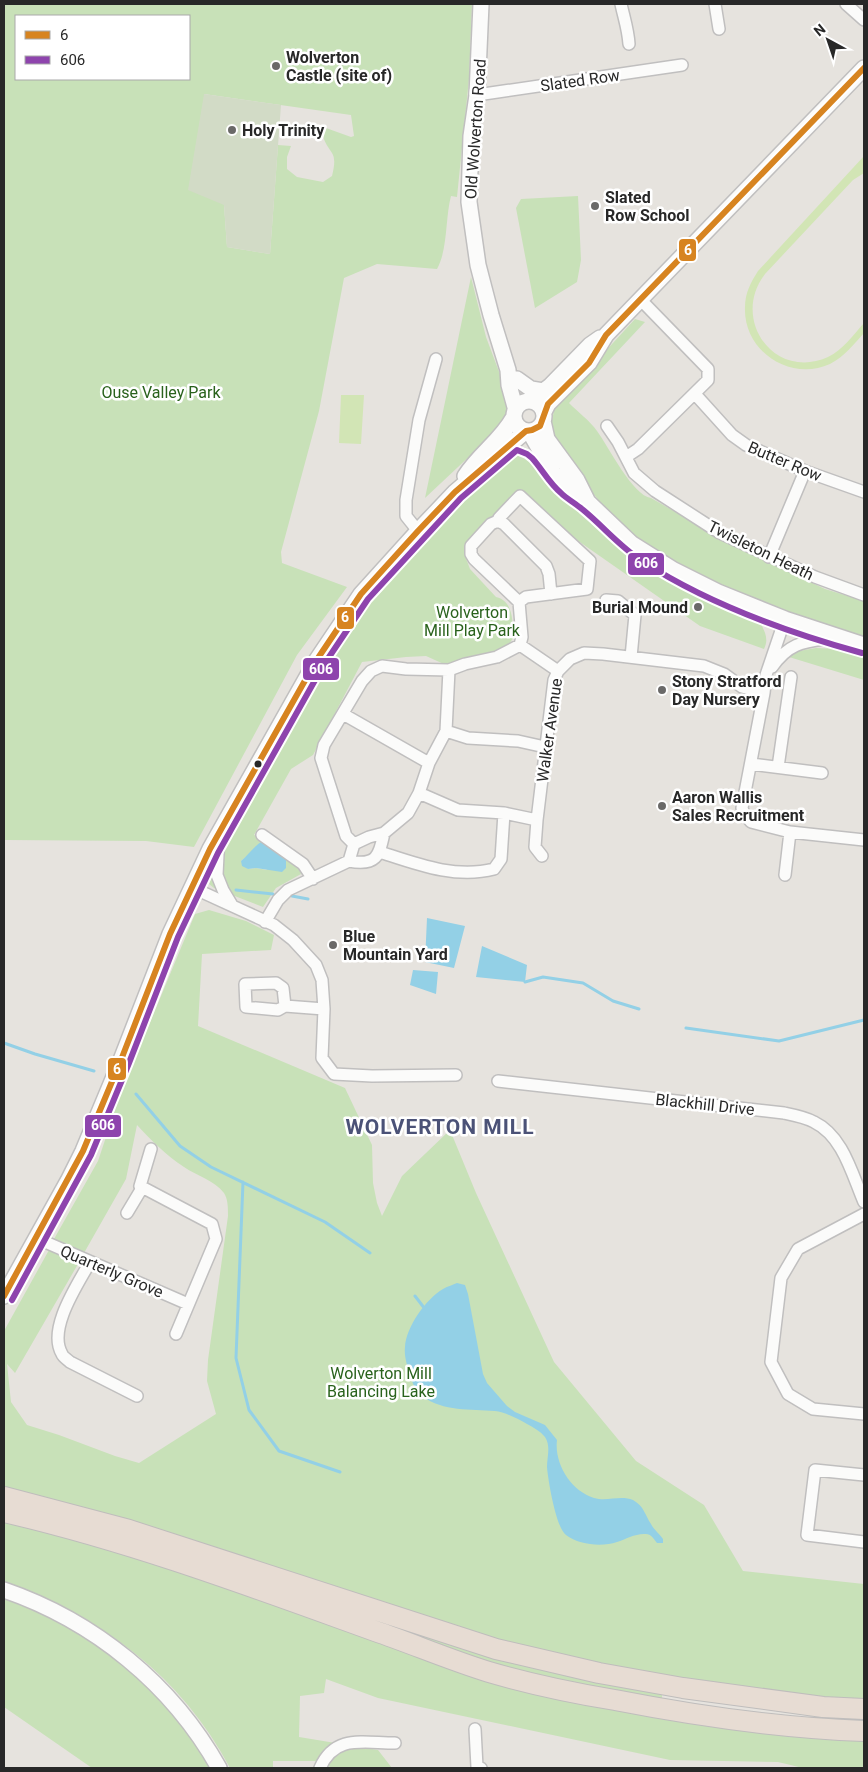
<svg xmlns="http://www.w3.org/2000/svg" width="868" height="1772" viewBox="0 0 868 1772" font-family="Roboto,sans-serif">
	<style>
		.green { fill: #c8e1b8; fill-rule: evenodd }
		.cemetery { fill: #d2dbc6 }
		.pitch { fill: #d2e5b5 }
		.water { fill: #93d0e6 }
		.lines { fill: none; stroke-linecap: round; stroke-linejoin: round }
		.stream { stroke: #93d0e6; stroke-width: 3 }
		.street-casing { stroke: #c0bfbf; stroke-width: 14 }
		.secondary-casing { stroke: #c0bfbf; stroke-width: 18 }
		.highway-casing { stroke: #bfbdbc; stroke-width: 22 }
		.street { stroke: #fbfbfa; stroke-width: 11 }
		.secondary { stroke: #fbfbfa; stroke-width: 15 }
		.highway { stroke: #e7dcd3; stroke-width: 20 }
		.bus-1-casing { stroke: #fff; stroke-width: 10 }
		.bus-2-casing { stroke: #fff; stroke-width: 10 }
		.bus-1 { stroke: #d78420; stroke-width: 6 }
		.bus-2 { stroke: #8e44ad; stroke-width: 6 }
		.poi-dot { fill: #6a6968; stroke: #fff; stroke-width: 2 }
		.bus-dot { fill: #282828; stroke: #fff; stroke-width: 2 }
		.labels { text-anchor: middle; stroke-width: 5; stroke-linejoin: round; paint-order: stroke }
		.poi-label { font-size: 16px; font-weight: bold; fill: #282828; stroke: #fff; text-anchor: start }
		.street-label { font-size: 16px; fill: #282828; stroke: #fff }
		.park-label { font-size: 16px; fill: #29621c; stroke: #fff }
		.district-label { font-size: 21px; font-weight: bold; letter-spacing: 1px; fill: #4b5277; stroke: #fff }
		.line-badge { stroke: #fff; stroke-width: 2 }
		.badge-label { font-size: 14px; text-anchor: middle; font-weight: bold; fill: #fff }
	</style>
	<rect width="100%" height="100%" fill="#e6e3de"/>
	<path class="green" d="M4,4h468l-3,75 -12,118 -6,-1c-6,23 -3,53 -14,73l-60,-5 -33,14 -25,133 -38,141 1,11 65,24 -50,68 -103,192 -48,-6 -142,-1zM16,16h173v63h-173zM204,94l147,21 3,21 -3,1 -25,-9 -4,5c6,23 17,15 10,43l-9,6 -26,-5 -10,-8v-12l4,-11 -13,-1 -8,109 -43,-7 -3,-42z
		M578,196l3,64 -4,22 -42,26 -19,-100 5,-9z
		M471,277l15,60 24,64 -4,21 -81,76z
		M635,319l10,3 -76,81c9,9 21,18 28,28 11,15 36,65 54,67l84,48 90,43 39,12v41l-161,-61 -60,-35 -32,-27 -15,-22 -17,-20 -27,-41v-16l3,-14z
		M524,447l4,2 40,53 27,25 55,40 110,55c5,10 9,17 4,27l-64,-23 -126,-88 -50,-47 -60,62 6,16 26,28c18,4 16,25 18,40l-8,11 -51,13 -9,4 -20,-9 -20,1 -44,5 -49,93 -22,14 -37,66 8,3 36,28 3,8 -25,14 -13,19 -49,-19 -5,-4 21,-56 90,-168 45,-59 68,-76 83,-75zM254,850l13,20 -11,-2 -8,1 -7,-8z
		M816,648l24,1 24,7v24l-75,-23 10,-6z
		M209,910l37,11 28,14 -3,15 -69,4 -4,72 147,62 27,57 1,38 4,20 5,13 20,-40 48,-46 26,63 78,169 82,99 68,44 39,66 121,13v125l-202,-24v24l202,22v37h-61l-25,-6 -108,-2 -292,-62 -52,-19 -2,14 -24,3 -1,41 79,13 14,18h-59l-18,-7h-42v7h-43c-48,-91 -129,-153 -226,-183v-254l45,-81 29,14 -63,109 -8,-9 4,38 16,23 32,10 56,21 24,7 77,-49 -9,-33 1,-21 20,-144c0,-8 0,-17 -4,-23 -10,-13 -27,-17 -40,-26 -18,-12 -32,-26 -47,-42l-11,54 -42,74 -30,-14 44,-78 22,-66 75,-181z
		M4,1590l130,73 85,105h-127l-88,-61z"/>
	<path class="cemetery" d="M204,94l77,11 -11,149 -43,-7 -3,-42 -36,-15z"/>
	<path class="pitch" d="M864,156v17l-11,7 -88,94c-35,46 10,107 63,83 15,-7 26,-23 36,-34v10c-10,11 -20,24 -34,31 -40,18 -87,-13 -85,-57 0,-14 6,-25 13,-36z
		M341,395h23l-3,49 -22,-1z"/>
	<path class="water" d="M263,841l23,17v10l-4,4 -26,-4 -8,1 -6,-3 -1,-5c7,-6 15,-17 22,-20z
		M427,918l38,8 -11,42 -29,-6z
		M482,946l45,19 -2,17 -49,-5z
		M413,970l25,2 -2,22 -26,-9z
		M457,1283l8,2 3,9 15,80 4,9 20,23 8,6 30,13 12,15c-3,24 14,51 37,58 13,4 26,-3 39,2 11,6 12,15 18,24 3,6 9,10 12,15v4h-6c-3,-4 -6,-9 -11,-9 -10,-1 -20,5 -29,8 -15,5 -38,3 -51,-7 -10,-7 -18,-55 -19,-68 0,-10 4,-21 -2,-30 -5,-6 -12,-10 -18,-13 -9,-5 -22,-12 -32,-13 -25,-2 -51,1 -73,-15 -7,-5 -10,-14 -12,-23 -3,-7 -6,-17 -5,-26 1,-20 21,-48 38,-58 5,-3 10,-4 14,-6z"/>
	<g class="lines">
		<path class="stream" d="M236,890l37,4
			M292,896l16,3
			M525,982l18,-5 40,6 30,18 26,8
			M686,1028l93,13 85,-21
			M4,1043l31,11 59,17
			M136,1094l44,52 31,21 114,55 45,31
			M243,1182l-7,176 13,52 30,41 61,21
			M415,1296l10,13"/>
		<defs>
			<path id="street" d="M621,4c3,14 7,25 8,40
				M715,4l4,25
				M846,4l18,16
				M477,95l205,-30
				M695,394l37,41 14,10 59,26 59,21
				M607,426l11,16 16,31 21,18 65,42 95,44 49,18
				M626,457l12,-8 70,-69v-11l-68,-70
				M498,521l1,-3 21,-22 70,65 -3,28 -61,8 -7,5
				M418,531l-12,-15v-16l13,-80 17,-61
				M769,557l36,-86
				M606,600l12,1 17,14 -4,42
				M785,619l-19,56 -2,18 -22,115 2,6 7,8 39,10 -5,43
				M520,645l2,-8 -3,-35 -45,-43 -3,-5v-8l20,-22 7,-3 6,3 42,42 3,8 2,20
				M772,667c19,-27 35,-25 65,-30
				M343,714l86,49
				M446,731l22,7 50,3 27,6
				M751,764l71,9
				M778,767l13,-90
				M419,793l39,17 46,3 33,7
				M790,832l74,8
				M219,834l-2,41 6,15 9,15
				M262,835l41,29 10,15
				M354,844l-8,-8 -25,-78 3,-13 38,-64 9,-10 11,-5 24,3 43,1 16,-6 32,-7 23,-12 38,26
				M380,852c37,12 75,27 114,17l7,-10 3,-46
				M542,856l-7,-9 2,-27 17,-140 4,-9 12,-12 14,-6 19,1 101,12 20,8 18,13 22,6
				M349,861c27,5 30,-4 35,-28
				M191,887l83,38 19,15 23,25 6,15 2,29 -2,49 12,16 38,2 84,-1
				M265,922l13,-22 10,-10 61,-29 5,-17 15,-7 15,-4 24,-20 11,-20 10,-30 17,-32 3,-61
				M285,1006l-2,-18 -7,-5 -31,1 1,23 32,3 7,-4 39,3
				M498,1081l286,32c10,2 21,4 30,9 29,14 38,52 50,80
				M151,1149l-11,37 72,38 4,15 -40,95
				M127,1213l15,-25
				M864,1214l-66,35 -17,29 -10,84 17,32 25,15 51,5
				M36,1238l152,66
				M90,1262c-12,22 -43,67 -28,92 1,3 6,6 8,8l67,34
				M864,1475l-49,-5 -8,65 57,7
				M475,1729l2,38 4,1
				M320,1768c15,-34 43,-25 75,-25"/>
			<path id="secondary" d="M481,4l-4,91 -6,41 -2,66 9,63 13,50 17,55 1,15 6,22
				M517,379l14,10 12,2
				M531,400l19,-14 40,-41 10,-7
				M514 416a15 15 0 1 1 30 0a15 15 0 1 1-30 0Z
				M544,412l4,-8 41,-41 17,-28 258,-267
				M543,421l4,18 30,41 10,20
				M529,431l24,42 14,14 20,14 44,42 43,27 44,22 67,27 79,26
				M465,476c14,-22 36,-36 48,-58
				M4,1296l64,-115 15,-30 38,-91 49,-126 40,-85 106,-188 45,-67 57,-63 37,-39 71,-61
				M4,1590c90,31 168,94 215,178"/>
			<path id="highway" d="M4,1497l125,33 367,119 103,24 84,15 140,19 41,2
				M4,1512c126,29 249,75 371,119 38,13 75,29 114,41 41,12 84,21 126,28 82,16 166,28 249,31"/>
		</defs>
		<use href="#street" class="street-casing"/>
		<use href="#secondary" class="secondary-casing"/>
		<use href="#highway" class="highway-casing"/>
		<use href="#street" class="street"/>
		<use href="#secondary" class="secondary"/>
		<use href="#highway" class="highway"/>
		<defs>
			<path id="bus-1" d="M4,1296l79,-145 38,-91 49,-126 40,-85 106,-188 45,-67 57,-63 37,-39 71,-61 6,-1 8,-4 8,-22 41,-41 17,-28 258,-267"/>
			<path id="bus-2" d="M12,1300l79,-145 38,-92 49,-126 40,-84 105,-187 45,-67 93,-101 56,-48 10,4 5,4c10,11 17,25 29,35 6,6 14,10 21,16 21,17 37,37 60,52 66,43 144,71 220,92"/>
		</defs>
		<use href="#bus-1" class="bus-1-casing"/>
		<use href="#bus-2" class="bus-2-casing"/>
		<use href="#bus-1" class="bus-1"/>
		<use href="#bus-2" class="bus-2"/>
	</g>
	<g class="poi-dot">
		<circle cx="276" cy="66" r="5"/>
		<circle cx="232" cy="130" r="5"/>
		<circle cx="595" cy="206" r="5"/>
		<circle cx="698" cy="607" r="5"/>
		<circle cx="662" cy="690" r="5"/>
		<circle cx="662" cy="806" r="5"/>
		<circle cx="333" cy="945" r="5"/>
	</g>
	<circle class="bus-dot" cx="258" cy="764" r="4.5"/>
	<g class="labels">
		<g class="poi-label">
			<text x="286" y="63">Wolverton<tspan x="286" dy="18">Castle (site of)</tspan></text>
			<text x="242" y="136">Holy Trinity</text>
			<text x="605" y="203">Slated<tspan x="605" dy="18">Row School</tspan></text>
			<text x="688" y="613" text-anchor="end">Burial Mound</text>
			<text x="672" y="687">Stony Stratford<tspan x="672" dy="18">Day Nursery</tspan></text>
			<text x="672" y="803">Aaron Wallis<tspan x="672" dy="18">Sales Recruitment</tspan></text>
			<text x="343" y="942">Blue<tspan x="343" dy="18">Mountain Yard</tspan></text>
		</g>
		<g class="street-label">
			<text transform="translate(580 80) rotate(-8)" y="6">Slated Row</text>
			<text transform="translate(475 129) rotate(-86)" y="6">Old Wolverton Road</text>
			<text transform="translate(785 461) rotate(23)" y="6">Butter Row</text>
			<text transform="translate(761 550) rotate(26)" y="6">Twisleton Heath</text>
			<text transform="translate(549 730) rotate(-82)" y="6">Walker Avenue</text>
			<text transform="translate(705 1104) rotate(6)" y="6">Blackhill Drive</text>
			<text transform="translate(112 1271) rotate(23)" y="6">Quarterly Grove</text>
		</g>
		<g class="park-label">
			<text x="161" y="398">Ouse Valley Park</text>
			<text x="472" y="618">Wolverton<tspan x="472" dy="18">Mill Play Park</tspan></text>
			<text x="381" y="1379">Wolverton Mill<tspan x="381" dy="18">Balancing Lake</tspan></text>
		</g>
		<g class="district-label">
			<text x="440" y="1134">WOLVERTON MILL</text>
		</g>
	</g>
	<g class="line-badge">
		<rect x="678" y="238" width="19" height="24" rx="5" fill="#d78420"/>
		<rect x="627" y="552" width="38" height="24" rx="5" fill="#8e44ad"/>
		<rect x="336" y="606" width="19" height="24" rx="5" fill="#d78420"/>
		<rect x="302" y="657" width="38" height="24" rx="5" fill="#8e44ad"/>
		<rect x="107" y="1057" width="20" height="24" rx="5" fill="#d78420"/>
		<rect x="84" y="1114" width="38" height="24" rx="5" fill="#8e44ad"/>
	</g>
	<g class="badge-label">
		<text x="688" y="255">6</text>
		<text x="646" y="568">606</text>
		<text x="345" y="622">6</text>
		<text x="321" y="674">606</text>
		<text x="117" y="1074">6</text>
		<text x="103" y="1130">606</text>
	</g>
	<rect width="868" height="1772" fill="none" stroke="#282828" stroke-width="10"/>
	<rect x="15" y="15" width="175" height="65" fill="#ffffff" stroke="#a9a9a9"/>
	<rect x="25" y="31" width="25" height="8" fill="#d78420" stroke="#a9a9a9"/>
	<text x="60" y="40" font-size="15" fill="#282828">6</text>
	<rect x="25" y="56" width="25" height="8" fill="#8e44ad" stroke="#a9a9a9"/>
	<text x="60" y="65" font-size="15" fill="#282828">606</text>
	<g transform="translate(828 40) rotate(320)" stroke="#ffffff" stroke-width="4" paint-order="stroke">
	<path d="M0-4L9 19L0 12L-9 19Z" fill="#282828"/>
	<text y="-8" font-size="14" font-weight="bold" text-anchor="middle" fill="#282828">N</text>
	</g>
</svg>
